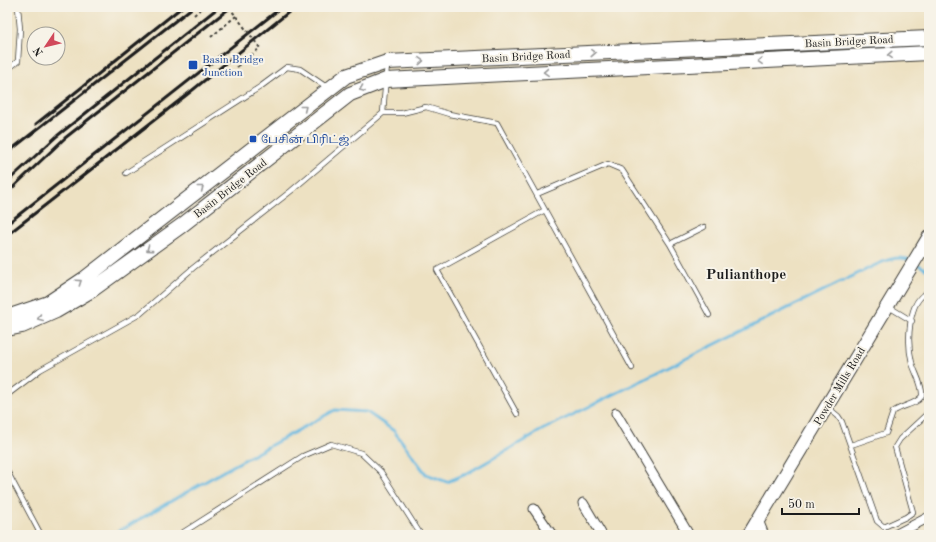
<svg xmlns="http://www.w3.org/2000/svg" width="936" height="542" viewBox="0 0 936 542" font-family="'Old Standard TT','Noto Serif Tamil',serif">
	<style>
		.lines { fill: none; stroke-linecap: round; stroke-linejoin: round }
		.stream { stroke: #64b7e0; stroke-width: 3 }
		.lane-casing { stroke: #3b3a35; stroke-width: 6 }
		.street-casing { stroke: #3b3a35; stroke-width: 11 }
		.secondary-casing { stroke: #3b3a35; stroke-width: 15 }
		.primary-casing { stroke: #3b3a35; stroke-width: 16 }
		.path { stroke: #3b3a35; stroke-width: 2; stroke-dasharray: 3 3; stroke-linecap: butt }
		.lane { stroke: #fff; stroke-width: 4.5 }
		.street { stroke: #fff; stroke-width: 9 }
		.secondary { stroke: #fff; stroke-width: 13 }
		.primary { stroke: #fff; stroke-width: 14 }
		.rail { stroke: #1c1c1c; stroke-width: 3 }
		.path-bridge { stroke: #3b3a35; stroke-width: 2; stroke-dasharray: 3 3; stroke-linecap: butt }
		.oneway { stroke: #999 }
		.transit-dot { fill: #1a4fb4; stroke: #f7f3e8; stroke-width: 1.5 }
		.labels { text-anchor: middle; stroke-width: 4; stroke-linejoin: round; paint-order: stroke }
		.street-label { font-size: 11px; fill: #1c1c1c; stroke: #f7f3e8 }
		.transit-label { font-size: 11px; fill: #164399; stroke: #f7f3e8; text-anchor: start }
		.district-label { font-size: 15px; font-weight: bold; fill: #1c1c1c; stroke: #f7f3e8 }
	</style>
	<rect width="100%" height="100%" fill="#f7f3e8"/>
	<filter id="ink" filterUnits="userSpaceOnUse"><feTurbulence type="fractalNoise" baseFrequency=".025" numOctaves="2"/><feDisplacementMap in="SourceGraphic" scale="8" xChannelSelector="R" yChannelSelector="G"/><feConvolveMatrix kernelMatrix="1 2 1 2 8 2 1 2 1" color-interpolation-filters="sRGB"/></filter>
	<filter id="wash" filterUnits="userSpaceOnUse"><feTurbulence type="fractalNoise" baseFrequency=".012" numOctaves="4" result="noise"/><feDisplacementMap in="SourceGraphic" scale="16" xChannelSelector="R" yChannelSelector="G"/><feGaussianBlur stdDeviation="0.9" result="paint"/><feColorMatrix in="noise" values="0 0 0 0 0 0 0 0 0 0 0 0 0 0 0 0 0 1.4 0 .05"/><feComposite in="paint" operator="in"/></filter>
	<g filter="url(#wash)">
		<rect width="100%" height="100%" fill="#ede1c2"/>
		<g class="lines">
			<path class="stream" d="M917,264l12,7
				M112,535l110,-63 113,-62 32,2 27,19 32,43 21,8 19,-8 76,-44 317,-157c16,-7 36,-21 53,-12"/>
		</g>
	</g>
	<g filter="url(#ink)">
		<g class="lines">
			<defs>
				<path id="lane" d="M7,70l11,-9 2,-32 -2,-22
					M383,113h19l24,-6 23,7 48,9 135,245
					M126,173l134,-86 27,-20 13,2 28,19
					M537,194l71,-30 14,6 48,74
					M704,227l-34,17 39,71
					M889,307l23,14
					M7,395l33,-25 100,-56 53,-46 98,-77 92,-78 4,-49
					M827,407l11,9 4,6 35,99 7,6 22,-10 7,-5 -18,-65 5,-8 29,-27
					M517,414l-80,-144 108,-60
					M851,445l35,-12 7,-21c9,-7 23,-7 29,-16 1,-11 -7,-23 -10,-33 -5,-19 -5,-64 17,-71
					M7,471l34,64
					M179,535l124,-79 28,-12 30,9 20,19 40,63"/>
				<path id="street" d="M616,413l73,122
					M583,503l19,32
					M534,509l18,26
					M758,520l6,15
					M895,535l34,-18"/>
				<path id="secondary" d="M749,535l180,-298"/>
				<path id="primary" d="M7,317l41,-14 36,-24 262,-203 41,-14 542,-24
					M7,329l15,-3 34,-15 36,-21 89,-64 169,-132 36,-14 543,-27"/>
			</defs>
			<use href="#lane" class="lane-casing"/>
			<use href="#street" class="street-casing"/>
			<use href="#secondary" class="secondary-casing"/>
			<use href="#primary" class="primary-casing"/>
			<path class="path" d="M194,15l9,-8
				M211,37l25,-21
				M237,67l23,-19"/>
			<use href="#lane" class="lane"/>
			<use href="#street" class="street"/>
			<use href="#secondary" class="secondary"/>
			<use href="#primary" class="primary"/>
			<path class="rail" d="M36,124l146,-117
				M7,153l186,-146
				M7,182l50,-46 162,-129
				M7,193l58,-55 166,-131
				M7,224l275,-217
				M7,235l182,-142 106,-86"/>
			<path class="path-bridge" d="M229,7l31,41"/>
		</g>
		<defs><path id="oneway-chevron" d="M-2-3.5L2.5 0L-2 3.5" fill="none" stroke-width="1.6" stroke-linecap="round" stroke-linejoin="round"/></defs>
		<g class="oneway">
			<use href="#oneway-chevron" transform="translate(593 53) rotate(-3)"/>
			<use href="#oneway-chevron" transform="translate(890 55) rotate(177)"/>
			<use href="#oneway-chevron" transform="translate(421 61) rotate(-3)"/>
			<use href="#oneway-chevron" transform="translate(760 61) rotate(177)"/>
			<use href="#oneway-chevron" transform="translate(546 72) rotate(177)"/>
			<use href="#oneway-chevron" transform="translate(362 89) rotate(159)"/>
			<use href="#oneway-chevron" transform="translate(304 108) rotate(-38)"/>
			<use href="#oneway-chevron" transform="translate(201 188) rotate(-38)"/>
			<use href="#oneway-chevron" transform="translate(149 249) rotate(144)"/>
			<use href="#oneway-chevron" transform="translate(79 282) rotate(-34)"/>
			<use href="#oneway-chevron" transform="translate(40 318) rotate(157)"/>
		</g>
	</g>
	<g class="transit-dot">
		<rect x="188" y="60" width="10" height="10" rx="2"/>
		<rect x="249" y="135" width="8" height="8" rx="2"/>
	</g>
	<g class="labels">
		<g class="street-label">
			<text transform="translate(849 41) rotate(-3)" y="4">Basin Bridge Road</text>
			<text transform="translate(526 56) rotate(-3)" y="4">Basin Bridge Road</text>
			<text transform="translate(230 188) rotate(-38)" y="4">Basin Bridge Road</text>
			<text transform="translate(839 386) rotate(-59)" y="4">Powder Mills Road</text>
		</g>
		<g class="transit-label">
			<text x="202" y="63">Basin Bridge<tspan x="202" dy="13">Junction</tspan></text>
			<text x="261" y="143">பேசின் பிரிட்ஜ்</text>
		</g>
		<g class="district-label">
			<text x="746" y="279">Pulianthope</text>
		</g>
	</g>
	<rect width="936" height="542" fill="none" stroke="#f7f3e8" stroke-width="24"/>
	<g transform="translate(46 46) rotate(235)"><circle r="19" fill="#f7f3e8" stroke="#9f9d96"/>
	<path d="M0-3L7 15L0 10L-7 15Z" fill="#d1495b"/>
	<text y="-6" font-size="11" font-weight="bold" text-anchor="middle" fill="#1c1c1c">N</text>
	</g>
	<path d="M782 508v6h77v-6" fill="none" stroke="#1c1c1c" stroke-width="2"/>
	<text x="788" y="508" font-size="12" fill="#1c1c1c" stroke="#f7f3e8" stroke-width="3" paint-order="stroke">50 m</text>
</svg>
